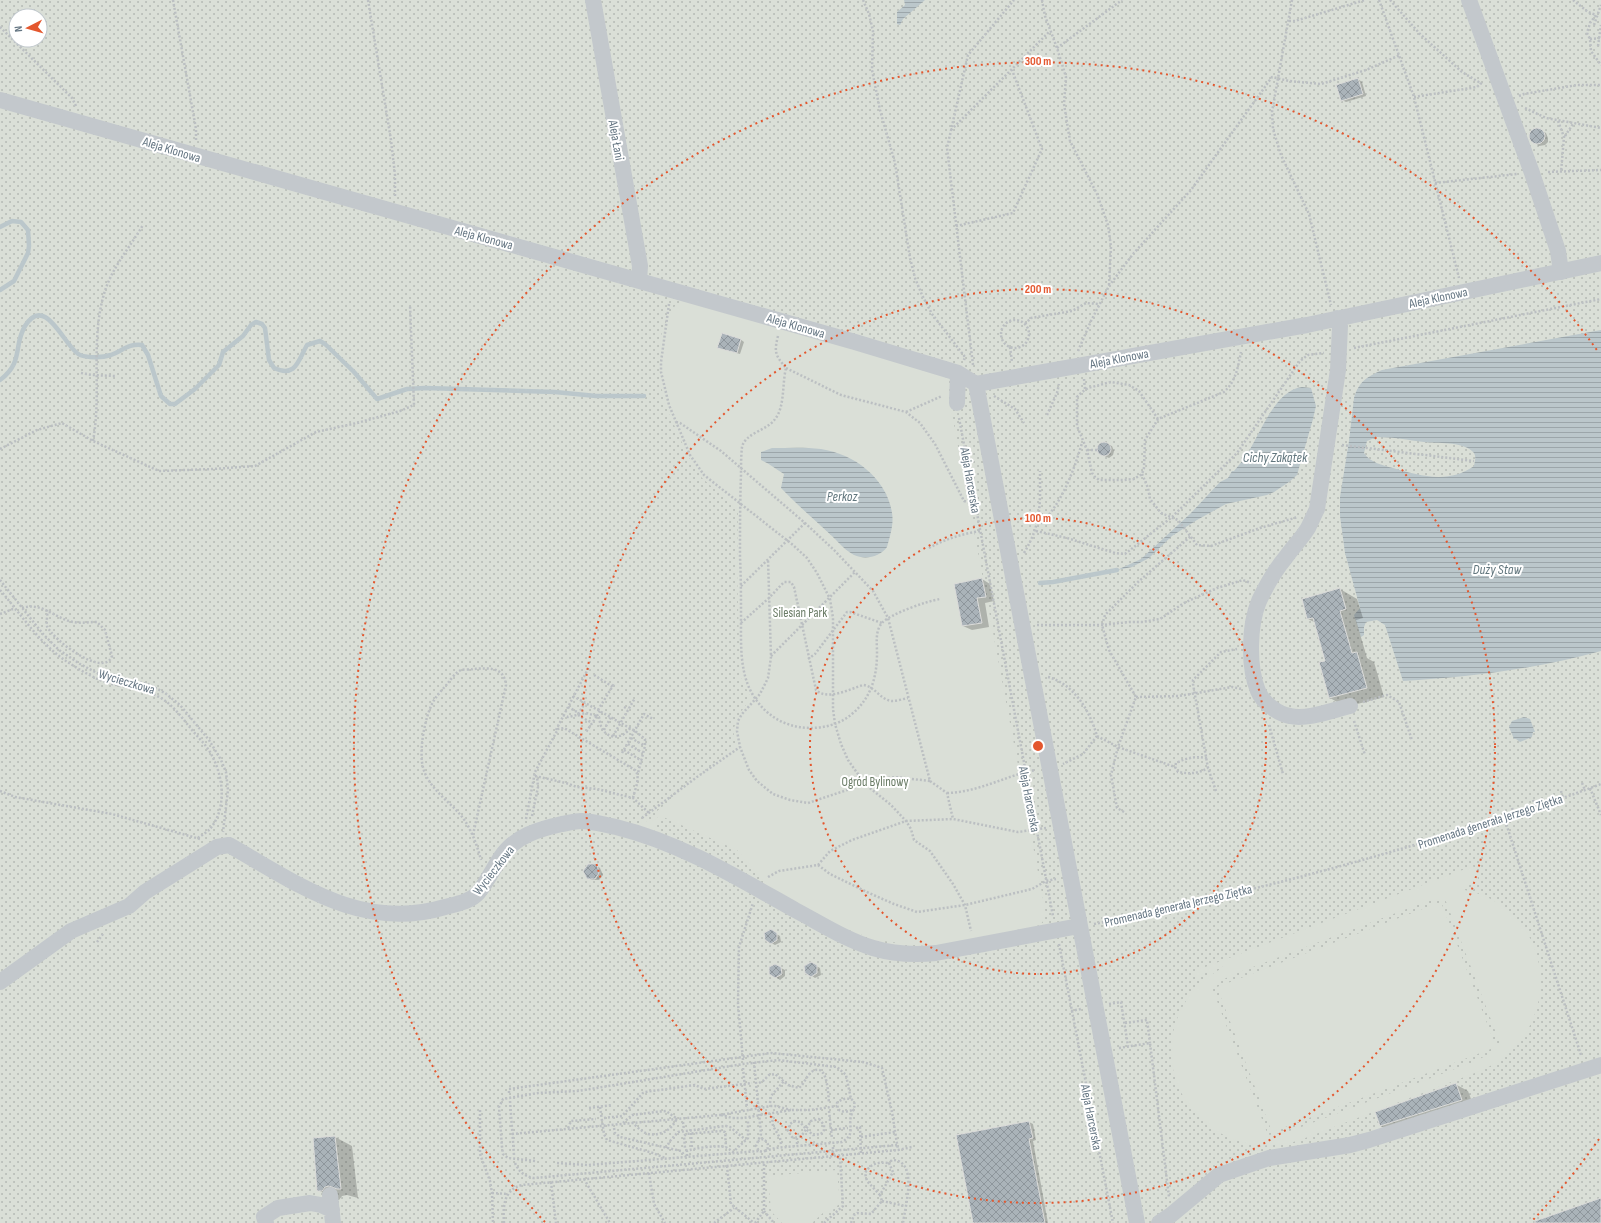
<svg xmlns="http://www.w3.org/2000/svg" width="1601" height="1223" viewBox="0 0 1601 1223" font-family="'Sofia Sans Condensed',sans-serif">
	<style>
		.park { fill: url(#park-dots); fill-rule: evenodd }
		.garden { fill: #dadfd7; fill-rule: evenodd }
		.water { fill: url(#water-rules); fill-rule: evenodd }
		.shadow { fill: #0003 }
		.lines { fill: none; stroke-linecap: round; stroke-linejoin: round }
		.stream { stroke: #bbc7cb; stroke-width: 4.5 }
		.building { fill: url(#building-cross-hatch); stroke: #dcdcda }
		.path { stroke: #bbbfc2; stroke-width: 2.5; stroke-dasharray: 2 2; stroke-linecap: butt }
		.minor { stroke: #c3c8cc; stroke-width: 16 }
		.ring { fill: none; stroke: #e4572e; stroke-width: 2; stroke-dasharray: 2 4 }
		.labels { text-anchor: middle; stroke-width: 4; stroke-linejoin: round; paint-order: stroke }
		.street-label { font-size: 13px; fill: #657683; stroke: #fff }
		.park-label { font-size: 13px; fill: #687a64; stroke: #fff }
		.water-label { font-size: 14px; font-style: italic; fill: #60757c; stroke: #fff }
		.centre { fill: #e4572e; stroke: #fff; stroke-width: 2 }
		.ring-label { font-size: 12px; text-anchor: middle; font-weight: bold; fill: #e4572e; stroke: #fff; stroke-width: 4; stroke-linejoin: round; paint-order: stroke }
	</style>
	<defs>
		<pattern id="park-dots" width="8" height="8" patternUnits="userSpaceOnUse"><rect width="8" height="8" fill="#dadfd7"/><path d="M2 2h.1M6 6h.1" fill="none" stroke="#b4b9b4" stroke-width="1.8" stroke-linecap="round"/></pattern>
		<pattern id="water-rules" width="6" height="5" patternUnits="userSpaceOnUse"><rect width="6" height="5" fill="#bbc7cb"/><path d="M0 2.5h6" fill="none" stroke="#9ca6aa"/></pattern>
		<pattern id="building-cross-hatch" width="8" height="8" patternUnits="userSpaceOnUse"><rect width="8" height="8" fill="#aab3b9"/><path d="M0 0l8 8M0 8l8-8" fill="none" stroke="#8e969c"/></pattern>
	</defs>
	<rect width="100%" height="100%" fill="#fafaf8"/>
	<path class="park" d="M0,0h1601v1223h-1601zM16,16h24v24h-24z"/>
	<path class="garden" d="M686,300l118,34 144,44 1,20 97,517 -2,5 -4,5 -85,19 -22,3 -58,-7 -36,-14 -70,-39 -32,-37 -76,-34 -7,16 -19,-5 10,-8 4,5 10,-8 -3,-4 80,-67 -3,-15 7,-17 11,-15 -11,-22 -3,-109 1,-57 -36,-32 -14,-22 -22,-49 -7,-30v-19l3,-28 14,-26zM772,448h19l87,33 11,18 3,16 -5,32c-14,8 -24,16 -39,4l-66,-62v-6l2,-9 -10,-8z
		M1473,866l6,15 -20,8c98,15 111,143 21,182l-180,69c-94,30 -168,-75 -106,-150 9,-10 20,-17 31,-24l-31,11 -2,-5zM1445,899l56,147 -12,8 -13,7 -180,68 -14,4 -14,2 -56,-147 12,-9 13,-6 180,-68 14,-5z
		M1441,902l55,145 -224,85 -55,-145z
		M837,1170l3,33 -6,6 -10,3 -12,11h-30l-11,-12 -3,-35z"/>
	<path class="water" d="M904,0h21l-22,19 -3,6 -3,-1v-12l8,-7z
		M1601,330v321c-65,18 -131,26 -198,30l-18,-56 -8,-5 -11,2 -2,5v8l-3,2 -7,-22 6,-7 -15,-55 -5,-37v-19l9,-56 5,-43c5,-17 13,-21 28,-28zM1377,437c16,0 31,3 47,5 13,2 37,-1 48,9 5,4 3,9 2,15 -25,18 -54,10 -81,2 -11,-3 -22,-5 -29,-15l3,-12z
		M1302,387l9,1 5,18 -3,13 -16,56 -8,7 -15,10 -7,3 -41,9 -29,16 -25,16 -23,22 -17,9 -15,3 24,-11 50,-46 29,-31 8,-4 4,-7h2c5,-6 11,-13 15,-20 12,-20 27,-61 53,-64z
		M772,448c16,0 33,-1 49,1 34,5 66,30 71,64 2,11 -2,23 -5,34 -7,10 -22,13 -33,8 -8,-4 -15,-12 -21,-18 -17,-16 -36,-32 -52,-49l3,-14c-8,-5 -14,-10 -23,-14v-8z
		M1524,717l6,2 5,13h-2l-1,5 -12,5 -4,-3h-2l-5,-12 3,-6z"/>
	<path class="shadow" d="M1358,79l4,3 4,14 -20,6 -4,-2z
		M1534,129h5l7,4 2,5v4l-3,3 -6,1 -8,-7 -1,-6z
		M740,339l4,3 -4,12 -18,-5z
		M1103,443l9,3 2,5 -1,4 -4,3 -9,-4 -2,-4 1,-4z
		M982,579l8,5 4,17 -9,2 4,24 -17,3 -9,-4z
		M1340,589l17,10 6,19 -7,2 11,38 7,4 10,35 -38,10 -16,-9 -4,-37 -10,-38 -8,-4 -5,-19z
		M596,865l4,3 3,7 -4,5h-7l-4,-2z
		M771,931l9,5 1,6 -6,3 -4,-2z
		M811,963l9,5 1,7 -6,3 -9,-6z
		M775,965l10,5v6l-5,4 -4,-3z
		M1455,1084l13,7 6,16 -81,26 -12,-7 -4,-13z
		M1029,1122l4,2 3,16 -3,1 15,82h-74z
		M335,1137l17,9 6,52 -11,-3 -5,1 -3,4h-4l-17,-10z"/>
	<g class="lines">
		<path class="stream" d="M0,227l12,-6 9,1 7,8 1,16 -1,7 -14,28 -14,9
			M0,380c24,-18 13,-34 25,-54 21,-34 40,23 55,29 8,3 22,3 31,0 11,-4 18,-12 31,-10l6,10 13,41 9,8h5l20,-15 24,-24 4,-13 20,-16 8,-11 5,-3 6,2 3,4 4,32 5,8c22,10 24,-7 33,-23l13,-4 5,3 29,28 23,27 30,-10 18,-1 130,4 41,4h48
			M1040,583l13,-1 64,-12"/>
	</g>
	<path class="building" d="M1358,78l5,16 -22,7 -5,-16z
		M1529 136a8 8 0 1 1 16 0a8 8 0 1 1-16 0Z
		M722,333l19,6 -4,14 -20,-5z
		M1097 449a7 7 0 1 1 14 0a7 7 0 1 1-14 0Z
		M982,578l4,19 -9,1 5,25 -20,3 -8,-42z
		M1340,588l6,21 -6,2 12,42 5,-1 10,36 -38,10 -10,-36 6,-1 -12,-43 -6,1 -5,-20z
		M588,864h9l2,9 -4,6h-8l-4,-8z
		M771,929l6,4v7l-6,4 -6,-4 -1,-7z
		M811,962l6,3v8l-6,4 -6,-4 -1,-7z
		M775,964l6,3 1,7 -7,4 -6,-4v-7z
		M1456,1083l6,17 -82,26 -5,-14z
		M1029,1121l4,17 -4,1 16,84h-72l-17,-88z
		M335,1136l6,53h-4l-8,-3 -4,1 -3,4h-5l-4,-53z
		M1601,1198v25h-66v-2z"/>
	<g class="lines">
		<path class="path" d="M173,0l23,129v11
			M368,0l23,140 4,35v23
			M863,0l6,14 4,17 -1,39 8,40 15,53 15,95 5,20 7,17 10,19 33,43 -1,3
			M1042,0l3,16 12,32 9,29 -2,27 6,37 27,53 11,31 3,22 -2,38
			M1292,0l-20,112 1,17 8,26 28,59 22,91
			M1379,0l35,97 45,181
			M1390,0l30,34 42,38 20,12
			M1573,0l15,12 8,3 -6,8 -3,10 3,6 1,12 10,14
			M1289,21h6l70,-21
			M1594,25l7,-20
			M0,27l72,71 4,8
			M1590,39l11,-1
			M1598,46l3,-21
			M1057,48l65,-48
			M1519,96l5,-2 53,-9h24
			M1414,97l63,-10 4,-4
			M1525,108l21,10 55,10
			M1558,121l6,16 -3,35
			M951,130l99,-99
			M1565,136l8,-12
			M1548,172l53,-2
			M1435,183l82,-9
			M956,226l57,-13 29,-64 -30,-79
			M669,304l-8,58v10l8,33 21,50 14,20 89,70 14,13 10,15 13,26 3,19v91l2,15 6,20 7,16 17,24 26,21 15,16 5,8 3,11 16,11 23,33 12,21 6,26
			M1001 334a14 14 0 1 1 28 0a14 14 0 1 1-28 0Z
			M1025,324l6,-6 41,-7 14,-8 13,1
			M778,336c-4,16 -3,19 8,32 -4,16 -1,39 -11,51 -7,11 -30,14 -33,28 -1,9 -1,19 -1,28 -1,27 -1,54 -1,82 1,21 1,42 1,63 0,21 -1,45 7,65 9,22 27,38 51,42 18,3 39,-1 53,-13 19,-16 25,-37 25,-61 0,-11 -2,-22 5,-30 8,-9 45,-22 58,-24
			M1010,347l2,15
			M1354,348l247,-49
			M1078,351l13,-30 18,-35 24,-32 58,-64 81,-113 17,4 32,3 45,-14 34,-15
			M973,365l-26,-217 21,-93 46,-55
			M786,368l55,27 65,17 14,11 15,21 29,57 11,3
			M81,373l11,2 23,1
			M1084,379l1,10
			M994,396l21,13 9,14
			M906,412l36,-16
			M1047,415l10,-22 2,-9
			M959,418l94,498
			M1158,419l-19,-28 -10,-6 -18,-3 -23,6 -6,4 -5,5v29l10,24 5,23 3,4 4,3h25l10,-1 8,-5 2,-6 1,-28 13,-21 66,-27c12,-11 14,-25 17,-40
			M676,422l4,1 41,28 84,72 29,27 39,41 15,27 42,163 -35,-4 -15,2 -72,24 -18,-3 -17,-6 -16,-13 -8,-11 -9,-23 -3,-16 1,-10 4,-7 18,-20 8,-16 3,-21 -3,-98
			M93,441c9,-49 -3,-99 11,-147 7,-25 26,-47 39,-69
			M1342,445l132,16
			M0,449l37,-19 25,-7 31,18 66,30 54,-2 42,-3 61,-34 41,-9 43,-12 14,-6 -4,-100
			M1087,450h10
			M1142,474l6,14 2,11 11,14 17,7 19,25 14,1 49,-18 38,-11
			M1037,523h5c21,-23 31,-50 40,-80
			M1036,531l31,7 48,15 10,1 47,-37 65,-64 63,-92 8,-6 16,-2
			M929,548c16,-9 33,-14 51,-17
			M1024,553c18,-30 16,-49 16,-82
			M0,580l43,54 16,16 21,14 17,9 16,4 35,7 17,9 15,12 29,35 12,20 5,12 2,18 -5,42
			M741,586l64,-63
			M0,590c21,24 39,53 66,71 14,9 30,19 46,23 17,4 33,5 49,14 13,8 22,21 31,32 6,7 13,14 18,22 13,22 18,55 0,77 -3,3 -8,6 -12,9
			M22,608c18,-6 31,8 47,13 10,3 19,1 28,1l8,8 7,26c-8,23 -60,-17 -65,-30 -1,-5 1,-11 0,-16
			M0,614l13,-5 3,1
			M741,623l28,-25 15,-16h7l3,5 22,103c11,11 34,-1 47,-5 12,1 17,15 29,16 5,0 11,-2 16,-3
			M1037,625h65l27,-3h13l18,-3 24,-16 33,-15 26,-8 8,3
			M771,656l84,-84
			M808,659l7,-5 32,-42h3l32,11
			M594,675l19,12
			M1048,677c26,7 42,34 49,59l-14,18 -20,10
			M573,696l62,35 10,8v7l-7,27
			M1136,697l43,-1 53,-9 10,2
			M1363,702l24,-7 12,7 13,38
			M568,707l11,6
			M624,707l4,2
			M598,710l16,-26
			M600,711l-3,5 2,1c1,4 1,9 4,13 7,10 21,8 27,-2
			M578,714l7,-11
			M563,715l5,2 18,-4 11,3 -11,16
			M578,715l14,8
			M1354,721l11,34
			M1269,725l14,49
			M556,730l33,-63
			M604,730l7,-13
			M613,736l22,-38
			M1097,736l21,11 57,20
			M631,738l14,8
			M628,744l15,9
			M624,750l18,11
			M622,753l22,-39 9,5
			M1207,758c-12,-2 -21,0 -31,5l-1,4 3,5c12,2 19,2 30,-4
			M535,776l31,7 11,4 20,2 36,9 16,15
			M930,781l17,12 6,26
			M1582,783l3,7
			M1590,788l11,27
			M0,791l15,6 97,17 88,25
			M1216,791l-8,-23 -15,-84v-4l28,-28 16,-3
			M1561,791l2,7
			M947,793c32,-1 58,-17 88,-23
			M1533,800l3,7
			M1512,808l2,6
			M1124,812l-7,-4 -6,-33 7,-28 18,-50 -27,-47 -7,-25 3,-10 33,-33 53,-46
			M532,816l6,-29 -1,-11
			M1504,817l77,238
			M642,818l55,-41 43,-30
			M526,819l9,-47 23,-43 6,-1 71,42c6,7 0,19 -2,28
			M473,835l33,-150c-2,-19 -18,-17 -33,-16 -3,1 -9,0 -12,1 -5,2 -10,9 -13,13 -5,6 -11,12 -15,19 -8,15 -13,43 -11,60 3,25 27,38 41,56 9,13 14,27 18,42
			M818,865l12,9 39,19 25,11 23,8 48,-7 67,-16 14,-8 10,-2
			M768,877l11,-6 39,-6 12,-14 22,-11 54,-19 47,-2 65,13 28,-4
			M1094,924c122,-24 244,-55 363,-92 49,-15 97,-30 144,-48
			M97,942l6,-8
			M1059,944l54,279
			M1109,1004l12,-2 7,44
			M1071,1011l10,-2
			M1125,1023l22,-3 3,23
			M1119,1048l31,-5 19,154
			M743,1060l-5,-56 1,-57 14,-44
			M754,1062l7,72 -5,12 3,5c7,2 11,-3 8,-9l-4,-3 -5,2
			M743,1068l4,40
			M759,1083l4,-2 6,-6 6,-1 13,11 11,3c6,-5 8,-14 14,-17 15,-8 15,23 16,32
			M509,1093v-4l262,-36 92,9 19,6 10,44 6,38
			M510,1101l4,54
			M770,1103l1,-7 13,-15
			M600,1107l4,27 3,6 46,13 12,5
			M589,1108l23,-3
			M480,1110v44l10,27 2,12 1,30
			M829,1111l3,28
			M721,1115l11,3h11l48,-8h20l26,-4
			M772,1116l1,10 7,12 1,6
			M604,1118l18,-2 21,-23 2,-1 50,-7 9,4 48,-6
			M819,1119l5,6v5l-3,4 -8,1 -7,-6 5,-8z
			M794,1121l6,1 6,7c-3,6 -7,10 -14,8l-4,-6 2,-7z
			M632,1122c5,5 10,10 16,12 13,2 24,-4 29,-16
			M683,1122l1,8
			M623,1123l9,-8 23,-3 11,-1 10,7
			M568,1128l3,-7 25,-2
			M614,1128l1,5 5,4 61,14 4,5
			M856,1128l4,-1 1,27
			M831,1130l17,-2
			M691,1133l1,16
			M512,1134l208,-19 51,-9h4l16,4
			M861,1137l34,-5
			M797,1138v8
			M833,1147v9
			M666,1148l4,-7 8,-9 48,-6 4,1 16,13
			M687,1151l-2,-3 -1,-12 2,-2 35,-3 4,1 1,15
			M765,1151l10,-3 67,-6c14,-8 6,-15 9,-26 2,-7 7,-12 0,-17 -5,-1 -10,0 -14,4l1,6c4,4 11,3 16,0
			M687,1156v-5c6,-3 31,-6 38,-4 3,1 5,3 8,5l15,-14v-17
			M535,1161l-27,-3 -5,-4 -1,-7 -3,-40 4,-8 35,-6 40,-2 165,-27 35,-4 59,7 9,8 5,24
			M515,1163c4,9 9,13 19,15l363,-33
			M557,1163l31,2 171,-14
			M727,1166l4,38 23,19
			M649,1173l5,31 11,19
			M584,1179l26,44
			M551,1182l5,41
			M492,1193l16,1
			M880,1195l-13,-14 -2,-8c6,-10 13,-11 24,-10
			M882,1201l23,5
			M764,1211l10,12
			M504,1223c-1,-16 -1,-33 18,-38l376,-35 14,-3
			M714,1223l20,-15
			M755,1223l9,-12v-48
			M824,1223l19,-17 -3,-50
			M851,1223l3,-8 3,-2 14,1 11,-13 -2,-6 13,-23 -4,-9 3,-3c27,0 13,47 11,63"/>
		<path class="minor" d="M593,0l47,266 -1,15
			M1469,0l63,173 26,78 3,21
			M0,100l855,242 103,31 18,11 331,-59 294,-62
			M1337,318l3,8 -2,44 -21,139c-3,6 -6,13 -9,19 -6,10 -15,19 -22,29 -11,13 -20,29 -27,44 -10,24 -11,66 -1,90 5,12 20,23 32,25 17,4 43,-6 60,-10
			M976,384l161,839
			M957,403l1,-30
			M0,982l71,-51 58,-25 16,-14 72,-45 12,-2c69,39 133,87 216,62 11,-3 25,-5 33,-14 9,-11 15,-24 23,-36 14,-21 38,-28 61,-33 6,-1 13,-3 19,-3 12,0 24,4 35,6 65,16 122,51 179,83 25,13 51,30 78,38 20,6 43,7 63,5l143,-27
			M330,1195l3,28
			M266,1223l-2,-6 14,-9 32,-5 11,2 11,5
			M1159,1223l12,-8 48,-40 50,-17 81,-13 19,-5 232,-75"/>
	</g>
	<g class="ring">
		<circle cx="1038" cy="746" r="228"/>
		<circle cx="1038" cy="746" r="457"/>
		<path d="M1599 1139A685 685 0 0 1 1531 1222M545 1222A685 685 0 1 1 1599 353"/>
	</g>
	<g class="labels">
		<g class="street-label">
			<text transform="translate(617 140) rotate(80)" y="5">Aleja Łani</text>
			<text transform="translate(172 149) rotate(17)" y="5">Aleja Klonowa</text>
			<text transform="translate(484 237) rotate(15)" y="5">Aleja Klonowa</text>
			<text transform="translate(1438 297) rotate(-12)" y="5">Aleja Klonowa</text>
			<text transform="translate(796 325) rotate(16)" y="5">Aleja Klonowa</text>
			<text transform="translate(1119 358) rotate(-11)" y="5">Aleja Klonowa</text>
			<text transform="translate(971 480) rotate(80)" y="5">Aleja Harcerska</text>
			<text transform="translate(127 681) rotate(17)" y="5">Wycieczkowa</text>
			<text transform="translate(1030 799) rotate(79)" y="5">Aleja Harcerska</text>
			<text transform="translate(1490 821) rotate(-18)" y="5">Promenada generała Jerzego Ziętka</text>
			<text transform="translate(493 870) rotate(-52)" y="5">Wycieczkowa</text>
			<text transform="translate(1178 905) rotate(-13)" y="5">Promenada generała Jerzego Ziętka</text>
			<text transform="translate(1092 1117) rotate(79)" y="5">Aleja Harcerska</text>
		</g>
		<g class="park-label">
			<text x="800" y="617">Silesian Park</text>
			<text x="875" y="786">Ogród Bylinowy</text>
		</g>
		<g class="water-label">
			<text x="1275" y="462">Cichy Zakątek</text>
			<text x="842" y="501">Perkoz</text>
			<text x="1497" y="574">Duży Staw</text>
		</g>
	</g>
	<circle cx="1038" cy="746" r="6" class="centre"/>
	<g class="ring-label">
		<text x="1038" y="65">300 m</text>
		<text x="1038" y="293">200 m</text>
		<text x="1038" y="522">100 m</text>
	</g>
	<g transform="translate(28 28) rotate(264)"><circle r="19" fill="#ffffff" stroke="#c1c8cd"/>
	<path d="M0-3L7 15L0 10L-7 15Z" fill="#e4572e"/>
	<text y="-6" font-size="11" font-weight="bold" text-anchor="middle" fill="#657683">N</text>
	</g>
</svg>
